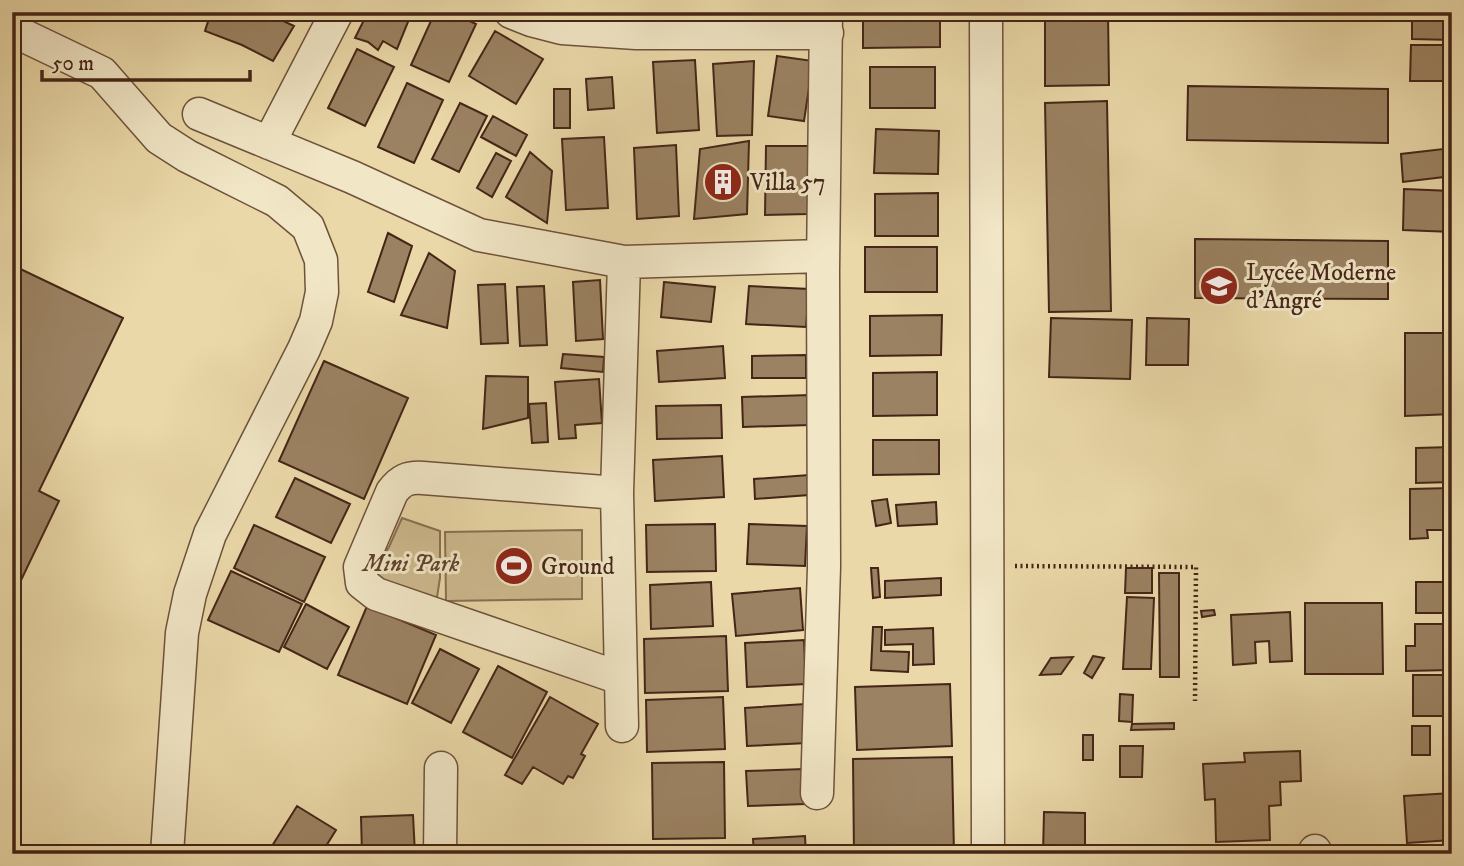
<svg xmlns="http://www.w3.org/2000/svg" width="1464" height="866" viewBox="0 0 1464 866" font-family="'IM FELL DW Pica',serif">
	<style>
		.green { fill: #ceba8f; stroke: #8a7053; stroke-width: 2 }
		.building { fill: #9b8262; stroke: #452517; stroke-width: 2 }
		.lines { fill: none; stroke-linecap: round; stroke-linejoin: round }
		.minor-casing { stroke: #6e523b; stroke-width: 35 }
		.path { stroke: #452517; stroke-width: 4.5; stroke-dasharray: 2 3.5; stroke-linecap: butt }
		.minor { stroke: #f1e6c6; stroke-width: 32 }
		.labels { text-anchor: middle; stroke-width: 6; stroke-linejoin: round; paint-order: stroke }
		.poi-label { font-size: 24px; fill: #452517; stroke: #f1e6c6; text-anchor: start }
		.park-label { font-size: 24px; font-style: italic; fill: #60432f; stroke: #f1e6c6 }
	</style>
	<rect width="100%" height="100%" fill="#ead8a8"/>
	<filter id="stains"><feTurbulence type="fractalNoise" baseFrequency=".00286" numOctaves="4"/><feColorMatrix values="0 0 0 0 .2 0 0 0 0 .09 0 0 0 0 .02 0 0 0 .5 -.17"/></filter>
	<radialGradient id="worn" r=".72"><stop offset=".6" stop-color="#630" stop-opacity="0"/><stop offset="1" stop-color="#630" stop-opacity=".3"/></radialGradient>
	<path class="green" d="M402,518l38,13v47l-4,26 -59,-22 2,-20 10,-15z
		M582,530v69l-136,2 -1,-69z"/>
	<path class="building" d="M211,12h53l30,14 -21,35 -31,-16 -37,-14z
		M368,12h44l-15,37 -14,-8 -5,9 -10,-8 -13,-4z
		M435,12h15l26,12 -27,58 -38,-17z
		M863,12h77v35l-77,1z
		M1045,12h63l1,73 -64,1z
		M1412,12h40v28l-40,-1z
		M495,31l48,28 -27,45 -47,-28z
		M1411,45h41v36h-42z
		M357,49l37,18 -29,59 -37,-18z
		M777,56l36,5 -9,60 -36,-5z
		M695,60l4,70 -42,3 -4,-71z
		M754,61l-2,74 -35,1 -4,-72z
		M870,67h65v41h-65z
		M612,77l2,31 -26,2 -2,-31z
		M407,83l36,17 -29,63 -36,-16z
		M1188,86l200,3v54l-201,-3z
		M554,89h16v39h-16z
		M1107,101l4,210 -62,1 -4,-209z
		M460,103l27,13 -28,56 -27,-13z
		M493,116l34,19 -11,21 -35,-19z
		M876,129l63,2 -1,43 -64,-1z
		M604,137l4,71 -42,2 -4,-71z
		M749,141l-2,73 -53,5 6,-70z
		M676,145l3,71 -42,3 -3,-71z
		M766,146h43l-1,68 -43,1z
		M1452,148v28l-49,6 -2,-28z
		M530,152l22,19 -5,52 -41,-26z
		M496,153l15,8 -19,36 -15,-9z
		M1404,189l48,2v41l-49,-2z
		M938,193v43h-63v-42z
		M388,233l24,13 -18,56 -26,-10z
		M1195,239l193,2v58l-193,-1z
		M865,247h72v45h-72z
		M429,253l26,18 -8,57 -46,-13z
		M12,265l111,53 -84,173 20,10 -47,98z
		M600,280l3,59 -27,2 -3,-59z
		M664,282l51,5 -4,35 -50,-5z
		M505,284l3,59 -27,1 -3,-59z
		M544,286l3,59 -27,1 -3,-59z
		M749,286l60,3 -3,38 -60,-3z
		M942,315l-1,40 -71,1v-40z
		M1051,318l81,2 -2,59 -81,-2z
		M1147,318l42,1 -1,46h-42z
		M1405,333h47v81l-47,2z
		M723,346l2,32 -66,4 -2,-31z
		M563,354l41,3 -1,15 -42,-4z
		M806,355v23h-54v-22z
		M324,361l84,37 -44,101 -85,-38z
		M937,372v43l-64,1v-43z
		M486,376l42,1v41l-45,11z
		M599,379l3,44 -27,2 1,13 -17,1 -4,-57z
		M810,395v30l-67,2 -1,-30z
		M546,403l2,39 -16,1 -3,-39z
		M721,405l1,33 -65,1 -1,-33z
		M873,440h66v34l-66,1z
		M1452,447v35l-36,1v-35z
		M722,456l2,41 -69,4 -2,-41z
		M809,475v20l-54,4 -1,-20z
		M295,478l55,26 -19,39 -55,-26z
		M1452,488v42h-25l1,8 -18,1v-50z
		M887,499l4,24 -15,3 -4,-25z
		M936,502l1,22 -39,2 -2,-21z
		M715,524l1,47 -69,1 -1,-47z
		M749,524l58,2 -2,40 -58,-2z
		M254,525l71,32 -21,45 -70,-34z
		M871,568h7l2,29 -7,1z
		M1126,568h26v25h-27z
		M231,571l71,33 -23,48 -71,-32z
		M1159,573h20v104h-19z
		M941,578v17l-56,3v-17z
		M711,582l2,44 -62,3 -1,-44z
		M1416,582h36v31h-36z
		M800,588l3,42 -67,6 -4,-42z
		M1127,597l27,1 -3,71h-28z
		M1305,603h77l1,71h-78z
		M306,604l43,23 -22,42 -43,-22z
		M367,606l69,29 -29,69 -69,-29z
		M1214,610l1,5 -13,2 -1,-6z
		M1290,612l2,49 -22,1 -1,-21 -14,1 1,21 -23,2 -2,-50z
		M1415,624h37v46l-46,1v-25h9z
		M873,627h9l-1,24 28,1 -1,20 -37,-2z
		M933,628l1,36 -21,1v-21l-28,1v-15z
		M726,636l2,55 -83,2 -1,-54z
		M804,640l2,44 -59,3 -2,-44z
		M440,649l39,20 -28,54 -39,-20z
		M1093,656l11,2 -12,20 -8,-5z
		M1073,657l-12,17 -21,1 11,-17z
		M498,666l49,26 -35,66 -49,-26z
		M1413,675h39v41h-39z
		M950,684l2,62 -95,4 -2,-63z
		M1120,694l13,1 -1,27 -13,-1z
		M550,697l48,27 -17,30 4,2 -12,22 -5,-2 -5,8 -30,-17 -11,17 -17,-9z
		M723,697l2,52 -78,3 -1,-52z
		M805,704l2,39 -60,3 -2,-38z
		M1174,723v6l-43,1 1,-6z
		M1412,726h18v29h-18z
		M1083,735h10v25h-10z
		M1120,746h23l-1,31h-22z
		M1300,751l1,30 -21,1 1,23 -12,1 1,34 -54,2 -1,-43 -10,1 -2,-36 42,-2 -1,-9z
		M952,757l2,97h-100l-1,-95z
		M724,762l1,76 -72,1 -1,-76z
		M804,769l1,35 -57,2 -2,-35z
		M1451,793l1,47 -45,3 -3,-47z
		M297,806l39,24 -15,24h-54z
		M1044,812l41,1v41h-42z
		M413,815l2,39h-53l-1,-37z
		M805,836l1,18h-52l-1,-15z
		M1287,845l17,9h-71l12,-5z
		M1354,845h36v9h-36z"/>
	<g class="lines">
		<defs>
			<path id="minor" d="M511,12l20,8 31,8 74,5h191
				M986,12l2,842
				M12,30l90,43 57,65 28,18 90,45 31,26 13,33 1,32 -6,29 -12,28 -94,185 -20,60 -8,39 -15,221
				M199,114l153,63 127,58 145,27 199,-6
				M269,143l68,-131
				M617,493l-194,-15c-15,-1 -22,2 -31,14l-32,75 2,16 14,11 244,84
				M622,726l-5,-233 7,-231
				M817,793l7,-226 -1,-297 3,-258
				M1315,851v3
				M440,854l1,-86"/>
		</defs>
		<use href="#minor" class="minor-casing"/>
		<path class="path" d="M1015,566l181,1 -1,134"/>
		<use href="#minor" class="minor"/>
	</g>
	<defs>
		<symbol id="building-disc" viewBox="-11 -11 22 22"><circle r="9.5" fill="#8f2418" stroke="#f1e6c6"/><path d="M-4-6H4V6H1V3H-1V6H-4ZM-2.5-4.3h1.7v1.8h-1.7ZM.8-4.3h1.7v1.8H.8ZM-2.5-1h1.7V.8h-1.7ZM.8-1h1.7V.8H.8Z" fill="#fff"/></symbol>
		<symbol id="university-disc" viewBox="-11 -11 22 22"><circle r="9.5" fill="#8f2418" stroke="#f1e6c6"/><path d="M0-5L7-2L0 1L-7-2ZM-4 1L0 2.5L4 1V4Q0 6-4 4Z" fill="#fff"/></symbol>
		<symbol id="stadium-disc" viewBox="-11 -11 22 22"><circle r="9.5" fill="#8f2418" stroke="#f1e6c6"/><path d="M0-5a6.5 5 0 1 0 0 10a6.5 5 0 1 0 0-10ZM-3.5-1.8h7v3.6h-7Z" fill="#fff"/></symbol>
	</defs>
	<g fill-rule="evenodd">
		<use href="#building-disc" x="701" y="160" width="44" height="44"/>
		<use href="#university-disc" x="1197" y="264" width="44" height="44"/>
		<use href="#stadium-disc" x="492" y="544" width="44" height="44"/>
	</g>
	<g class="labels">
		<g class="poi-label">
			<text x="750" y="190">Villa 57</text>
			<text x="1246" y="280">Lycée Moderne<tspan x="1246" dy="28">d'Angré</tspan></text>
			<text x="541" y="574">Ground</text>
		</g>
		<g class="park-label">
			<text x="411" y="571">Mini Park</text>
		</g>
	</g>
	<rect width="1464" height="866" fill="none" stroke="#ead8a8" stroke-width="42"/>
	<rect x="14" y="14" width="1436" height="838" fill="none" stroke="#452517" stroke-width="3.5"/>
	<rect x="21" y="21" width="1422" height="824" fill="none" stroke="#452517" stroke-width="2"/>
	<path d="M42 70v10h208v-10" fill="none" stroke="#452517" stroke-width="3.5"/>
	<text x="52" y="70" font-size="21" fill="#452517" stroke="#f1e6c6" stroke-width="5" paint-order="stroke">50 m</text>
	<rect width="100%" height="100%" filter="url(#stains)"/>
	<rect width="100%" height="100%" fill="url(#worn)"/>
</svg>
